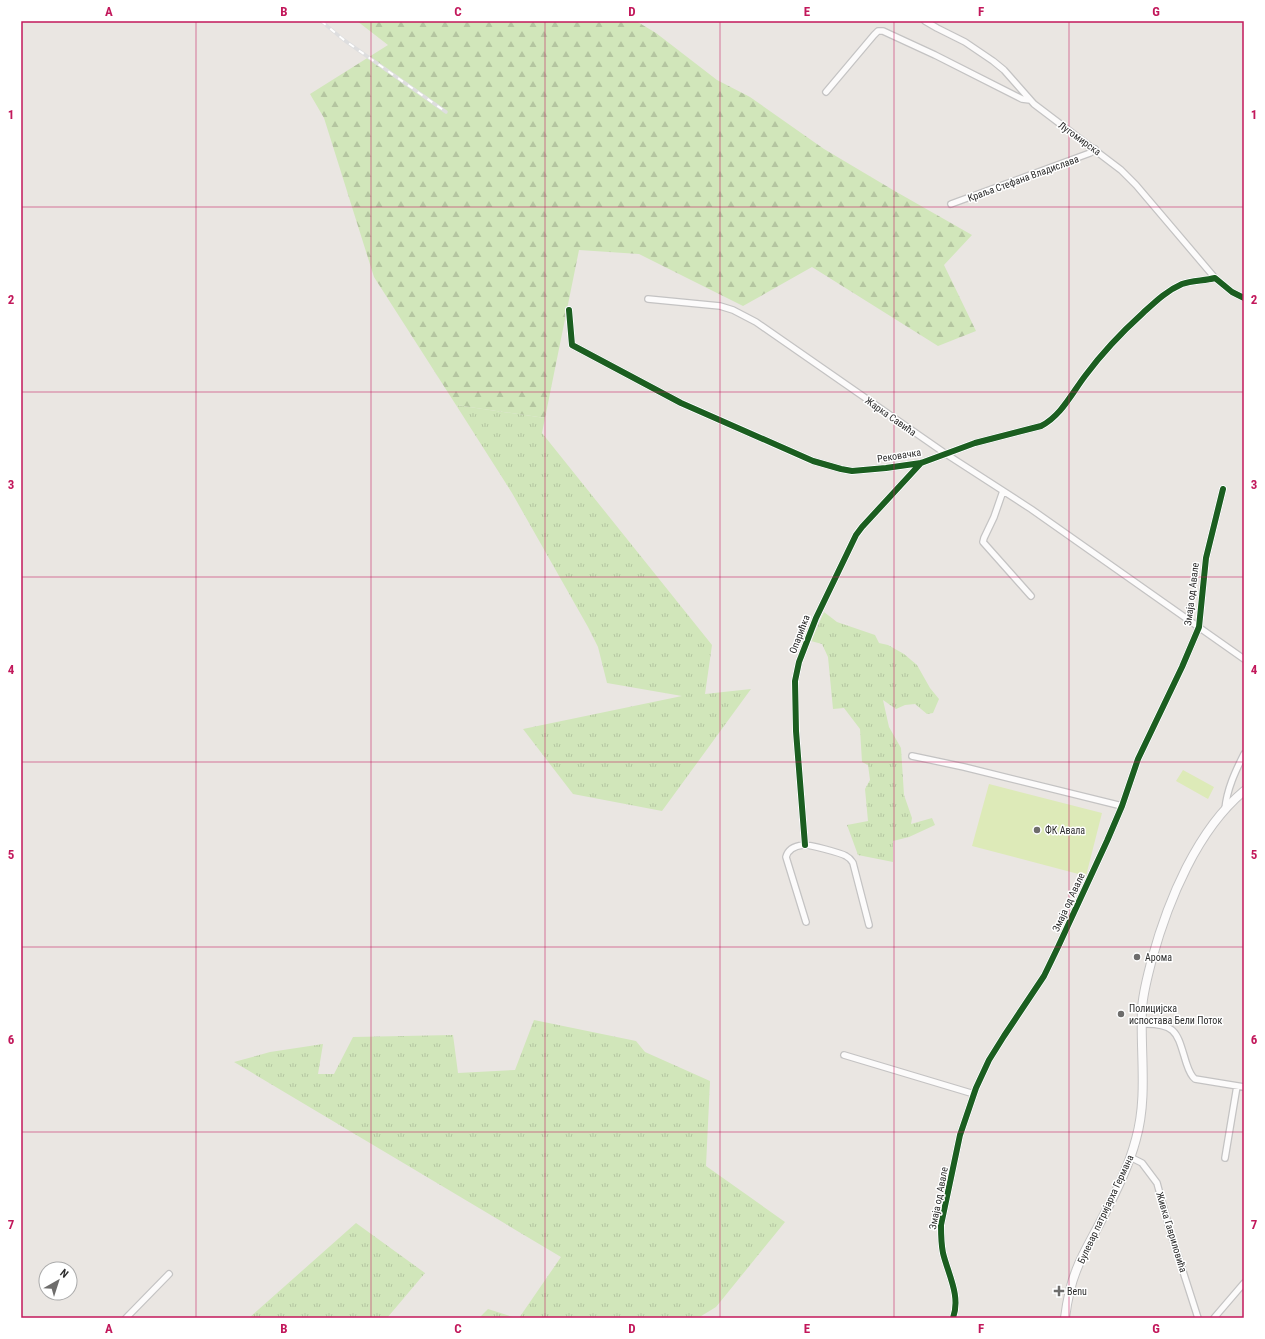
<svg xmlns="http://www.w3.org/2000/svg" width="1265" height="1339" viewBox="0 0 1265 1339" font-family="'Roboto Condensed',sans-serif">
	<style>
		.grass { fill: url(#grass-tufts) }
		.forest { fill: url(#forest-firs) }
		.pitch { fill: #ddeab8 }
		.lines { fill: none; stroke-linecap: round; stroke-linejoin: round }
		.street-casing { stroke: #c4c3c3; stroke-width: 8 }
		.secondary-casing { stroke: #c4c3c3; stroke-width: 10 }
		.street { stroke: #fcfbfb; stroke-width: 5.5 }
		.secondary { stroke: #fcfbfb; stroke-width: 8 }
		.rail-casing { stroke: #dededf; stroke-width: 3.5 }
		.rail { stroke: #fff; stroke-width: 2; stroke-dasharray: 6; stroke-linecap: butt }
		.cycleway-casing { stroke: #fff; stroke-width: 8 }
		.cycleway { stroke: #1b5e20; stroke-width: 6 }
		.grid { fill: none; stroke: #c2185b; stroke-width: 1; stroke-opacity: 0.55 }
		.poi-dot { fill: #6e6d6c; stroke: #fff; stroke-width: 1.5 }
		.labels { text-anchor: middle; stroke-width: 3; stroke-linejoin: round; paint-order: stroke }
		.street-label { font-size: 10px; fill: #2c2c2c; stroke: #fff }
		.poi-label { font-size: 10px; fill: #2c2c2c; stroke: #fff; text-anchor: start }
		.neatline { fill: none; stroke: #c2185b; stroke-width: 1.5 }
		.grid-label { font-size: 13px; text-anchor: middle; font-weight: bold; fill: #c2185b }
	</style>
	<defs>
		<pattern id="grass-tufts" width="24" height="20" patternUnits="userSpaceOnUse"><rect width="24" height="20" fill="#d1e6ba"/><path d="M3 7l-1-3M5 7V3M7 7l1-3M15 17l-1-3M17 17v-4M19 17l1-3" fill="none" stroke="#b4c5a0"/></pattern>
		<pattern id="forest-firs" width="22" height="20" patternUnits="userSpaceOnUse"><rect width="22" height="20" fill="#d1e6ba"/><path d="M5 1l3.5 6h-7zM16 11l3.5 6h-7z" fill="#b4c5a0"/></pattern>
	</defs>
	<rect width="100%" height="100%" fill="#eae6e2"/>
	<path class="grass" d="M456,405l89,13 -3,15 170,212 -7,49 46,-5 -89,122 -89,-17 -50,-65 159,-33 -75,-13 -9,-36 -10,-20 -76,-134z
		M824,612l13,10 38,13 4,8 9,2 16,9 13,11 13,23 9,11 -6,14 -6,1 -12,-10 -10,1 -9,4 -13,-9 6,27 12,21 3,47 8,23 -1,6 21,-6 3,7 -26,12 -16,4v21l-35,-7 -11,-30 21,-4 -3,-32 5,-9 -2,-15 -6,-3 -2,-33 -16,-21 -11,1 -5,-52 -6,-13 -11,-3z
		M534,1020l102,21 9,11 65,29 -4,85 79,56 -69,85 -18,11h-179l42,-61 -327,-195 36,-10 53,-8 -5,30h16l19,-37 100,-2 5,38 57,-3z
		M356,1223l69,50 -38,45h-138z
		M488,1309l28,9h-37z"/>
	<path class="forest" d="M357,21h279l20,12 61,47 33,17 74,52 69,41 79,45 -28,30 32,66 -38,15 -126,-79 -69,39 -104,-52 -60,-4 -34,168 -89,-13 -82,-128 -50,-159 -14,-24 78,-49z"/>
	<path class="pitch" d="M1183,770l31,17 -6,12 -32,-18z
		M989,784l113,29 -16,63 -114,-30z"/>
	<g class="lines">
		<defs>
			<path id="street" d="M925,21l12,7 28,14 28,19 11,9 30,34 87,66 15,15 79,93
				M826,92l48,-57 4,-4h5l52,24 87,44 8,1
				M951,204l139,-51 5,-4
				M648,299l72,7 13,4 23,12 190,132 85,55 213,150
				M569,310l3,35 109,58 132,58 28,8 11,2 34,-3 35,-5 54,-20 66,-17c20,-10 31,-33 44,-50 17,-23 37,-44 58,-63 12,-11 23,-22 39,-29 10,-4 22,-3 33,-6l17,14 12,6
				M1003,491l-9,26 -10,21 -1,4 48,54
				M912,756l52,11 158,39
				M1225,809c2,-20 10,-37 19,-55
				M805,845l-9,-114 -1,-50 4,-19 17,-44 40,-83 6,-8 59,-64
				M806,922l-20,-65c2,-8 9,-11 17,-12 5,-1 38,8 43,11 4,2 5,4 7,7l16,62
				M1142,1024c35,-1 35,9 44,38 2,6 4,13 9,17l49,8
				M844,1055l130,39
				M1130,1157l12,6 15,20 13,48 28,87
				M1225,1158l12,-72
				M126,1318l43,-44
				M953,1318c8,-22 -5,-44 -10,-65 -2,-10 -2,-18 -2,-28l19,-90 16,-47 13,-28 15,-24 40,-60 14,-29 49,-106 15,-35 16,-47 44,-92 17,-40 7,-69 17,-69
				M1214,1318l30,-35"/>
			<path id="secondary" d="M1065,1318c2,-16 5,-32 11,-47 7,-19 18,-36 27,-54 13,-25 26,-51 33,-78 12,-42 4,-87 6,-130 1,-17 6,-34 10,-50 16,-58 45,-129 92,-168"/>
		</defs>
		<use href="#street" class="street-casing"/>
		<use href="#secondary" class="secondary-casing"/>
		<use href="#street" class="street"/>
		<use href="#secondary" class="secondary"/>
		<defs>
			<path id="rail" d="M321,21l23,19 102,72"/>
		</defs>
		<use href="#rail" class="rail-casing"/>
		<use href="#rail" class="rail"/>
		<defs>
			<path id="cycleway" d="M569,310l3,35 109,58 132,58 28,8 11,2 34,-3 35,-5 54,-20 66,-17c20,-10 31,-33 44,-50 17,-23 37,-44 58,-63 12,-11 23,-22 39,-29 10,-4 22,-3 33,-6l17,14 12,6
				M805,845l-9,-114 -1,-50 4,-19 17,-44 40,-83 6,-8 59,-64
				M953,1318c8,-22 -5,-44 -10,-65 -2,-10 -2,-18 -2,-28l19,-90 16,-47 13,-28 15,-24 40,-60 14,-29 49,-106 15,-35 16,-47 44,-92 17,-40 7,-69 17,-69"/>
		</defs>
		<use href="#cycleway" class="cycleway-casing"/>
		<use href="#cycleway" class="cycleway"/>
	</g>
	<path class="grid" d="M196,21v1297M371,21v1297M545,21v1297M720,21v1297M894,21v1297M1069,21v1297M21,207h1223M21,392h1223M21,577h1223M21,762h1223M21,947h1223M21,1132h1223"/>
	<g class="poi-dot">
		<circle cx="1037" cy="830" r="4"/>
		<circle cx="1137" cy="957" r="4"/>
		<circle cx="1121" cy="1014" r="4"/>
		<path d="M1057 1285h4v4h4v4h-4v4h-4v-4h-4v-4h4z"/>
	</g>
	<g class="labels">
		<g class="street-label">
			<text transform="translate(1080 138) rotate(36)" y="4">Лугомирска</text>
			<text transform="translate(1023 178) rotate(-20)" y="4">Краља Стефана Владислава</text>
			<text transform="translate(891 416) rotate(35)" y="4">Жарка Савића</text>
			<text transform="translate(899 455) rotate(-9)" y="4">Рековачка</text>
			<text transform="translate(1191 594) rotate(-83)" y="4">Змаја од Авале</text>
			<text transform="translate(799 634) rotate(-69)" y="4">Опарићка</text>
			<text transform="translate(1068 902) rotate(-65)" y="4">Змаја од Авале</text>
			<text transform="translate(938 1198) rotate(-79)" y="4">Змаја од Авале</text>
			<text transform="translate(1105 1209) rotate(-65)" y="4">Булевар патријарха Германа</text>
			<text transform="translate(1172 1232) rotate(73)" y="4">Живка Гавриловића</text>
		</g>
		<g class="poi-label">
			<text x="1045" y="834">ФК Авала</text>
			<text x="1145" y="961">Арома</text>
			<text x="1129" y="1012">Полицијска<tspan x="1129" dy="12">испостава Бели Поток</tspan></text>
			<text x="1067" y="1295">Benu</text>
		</g>
	</g>
	<rect width="1265" height="1339" fill="none" stroke="#ffffff" stroke-width="44"/>
	<g transform="translate(58 1281) rotate(39)"><circle r="19" fill="#ffffff" stroke="#ababab"/>
	<path d="M0-3L7 15L0 10L-7 15Z" fill="#6e6d6c"/>
	<text y="-6" font-size="11" font-weight="bold" text-anchor="middle" fill="#2c2c2c">N</text>
	</g>
	<rect x="22" y="22" width="1221" height="1295" class="neatline"/>
	<g class="grid-label">
		<text x="109" y="16">A</text>
		<text x="284" y="16">B</text>
		<text x="458" y="16">C</text>
		<text x="632" y="16">D</text>
		<text x="807" y="16">E</text>
		<text x="981" y="16">F</text>
		<text x="1156" y="16">G</text>
		<text x="11" y="119">1</text>
		<text x="1254" y="119">1</text>
		<text x="11" y="304">2</text>
		<text x="1254" y="304">2</text>
		<text x="11" y="489">3</text>
		<text x="1254" y="489">3</text>
		<text x="11" y="674">4</text>
		<text x="1254" y="674">4</text>
		<text x="11" y="859">5</text>
		<text x="1254" y="859">5</text>
		<text x="11" y="1044">6</text>
		<text x="1254" y="1044">6</text>
		<text x="11" y="1229">7</text>
		<text x="1254" y="1229">7</text>
		<text x="109" y="1333">A</text>
		<text x="284" y="1333">B</text>
		<text x="458" y="1333">C</text>
		<text x="632" y="1333">D</text>
		<text x="807" y="1333">E</text>
		<text x="981" y="1333">F</text>
		<text x="1156" y="1333">G</text>
	</g>
</svg>
